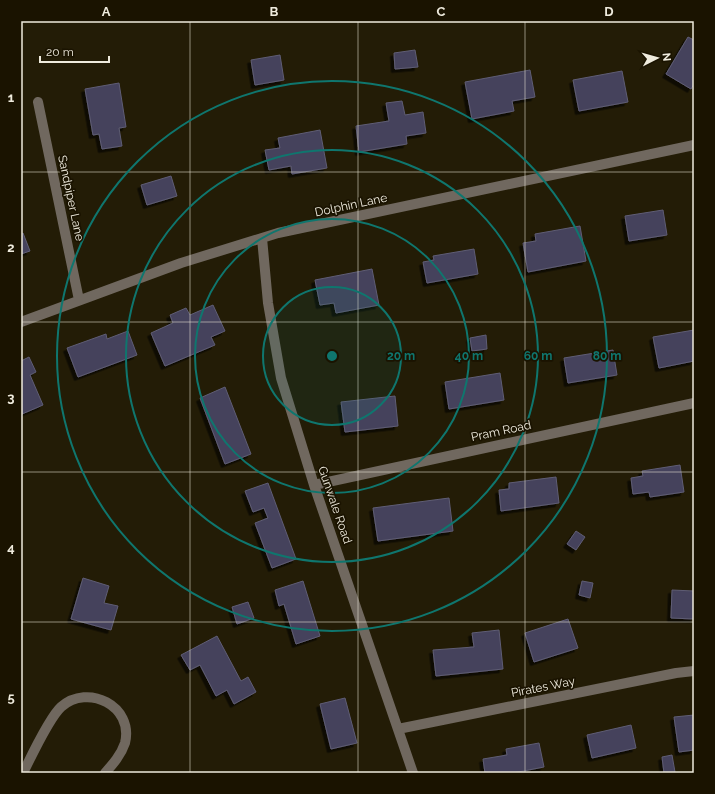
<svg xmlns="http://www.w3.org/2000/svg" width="715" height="794" viewBox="0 0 715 794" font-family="Raleway,sans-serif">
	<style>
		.building { fill: #45425b; stroke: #5f5d75; filter: url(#shadow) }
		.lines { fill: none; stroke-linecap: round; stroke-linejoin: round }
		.minor { stroke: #70685f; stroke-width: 10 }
		.grid { fill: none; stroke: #efebdd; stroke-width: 1; stroke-opacity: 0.55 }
		.ring { fill: none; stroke: #0f766e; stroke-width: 2 }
		.labels { text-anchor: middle; stroke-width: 3.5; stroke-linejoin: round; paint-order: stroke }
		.street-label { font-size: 12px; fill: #efebdd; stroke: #1a1300 }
		.centre { fill: #0f766e; stroke: #1a1300; stroke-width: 2 }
		.ring-label { font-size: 12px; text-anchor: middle; font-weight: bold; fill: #0f766e; stroke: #1a1300; stroke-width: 3.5; stroke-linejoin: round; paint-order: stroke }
		.neatline { fill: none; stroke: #efebdd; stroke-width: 1.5 }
		.grid-label { font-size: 13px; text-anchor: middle; font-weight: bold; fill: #efebdd }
	</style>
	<defs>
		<filter id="shadow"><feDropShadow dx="-3.5" dy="3.5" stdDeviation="0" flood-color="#0009"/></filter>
	</defs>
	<rect width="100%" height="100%" fill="#231c06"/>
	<path class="building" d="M688,37l6,3v44l-3,5 -25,-15z
		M415,50l3,17 -23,2 -1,-16z
		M280,55l4,25 -29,5 -4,-25z
		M530,70l5,27 -23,4 2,10 -42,8 -7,-37z
		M622,71l6,31 -49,9 -6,-31z
		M119,83l7,44 -7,1 3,18 -20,3 -3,-15 -6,1 -8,-46z
		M402,101l3,14 18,-3 3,21 -20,3 1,8 -48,8 -3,-26 33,-5 -3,-18z
		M320,130l7,38 -35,6 -1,-8 -22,4 -4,-20 15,-2 -2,-10z
		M171,176l6,20 -30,9 -6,-20z
		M663,210l4,25 -38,6 -4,-25z
		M580,226l6,35 -58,11 -5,-29 13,-2 -1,-7z
		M23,233l7,18 -9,3v-20z
		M474,249l4,25 -51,9 -4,-21 11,-2 -1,-4z
		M372,269l7,36 -43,8 -2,-10 -14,2 -5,-25z
		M213,305l12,26 -14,6 4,8 -50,21 -14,-33 22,-10 -3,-8 16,-7 4,7z
		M694,330v31l-35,7 -6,-31z
		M128,331l9,24 -59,22 -11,-29 39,-14 1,5z
		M486,335l1,14 -15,2 -2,-13z
		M613,350l4,25 -49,8 -4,-25z
		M29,357l7,15 -6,3 13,30 -21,9 -1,-53z
		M500,373l4,27 -55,9 -4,-27z
		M225,387l26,67 -26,10 -25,-66z
		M395,396l3,30 -53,6 -4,-30z
		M680,465l4,27 -34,5 -1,-5 -16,2 -2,-16 12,-2 -1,-5z
		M556,477l3,26 -58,8 -2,-21 10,-1v-6z
		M268,483l28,76 -24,9 -17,-45 13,-5 -4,-10 -11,4 -8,-21z
		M449,498l4,33 -75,10 -5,-33z
		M576,531l9,6 -9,13 -9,-6z
		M83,578l26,8 -5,17 14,3 -7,24 -40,-11z
		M303,581l17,55 -24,8 -12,-40 -5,2 -4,-16z
		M582,581l11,2 -3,15 -11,-3z
		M672,590l22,1v28l-23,-1z
		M248,602l6,16 -17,6 -5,-17z
		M568,619l10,29 -44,14 -9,-29z
		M499,630l4,39 -67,7 -3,-26 41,-3 -2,-14z
		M217,636l24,45 7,-4 8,15 -22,12 -7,-14 -11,6 -16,-31 -10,5 -9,-15z
		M345,698l12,45 -26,6 -11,-45z
		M694,715v35l-15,2 -5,-35z
		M631,725l5,23 -44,10 -5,-23z
		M539,743l5,24 -31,6h-28l-2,-14 24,-4 -1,-6z
		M672,755l3,17 -11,1 -2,-16z"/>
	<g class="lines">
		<path class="minor" d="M38,102l41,198
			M262,238l6,65 13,75 33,107 99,288
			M21,322l160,-59 97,-30 416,-88
			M314,485l380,-82
			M398,729l278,-56 18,-2
			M23,773c8,-16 26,-55 38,-66 27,-24 73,-1 64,36 -4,12 -12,21 -20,30"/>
	</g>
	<path class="grid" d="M190,21v752M358,21v752M525,21v752M21,172h673M21,322h673M21,472h673M21,622h673"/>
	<circle cx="332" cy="356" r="69" fill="#0f766e" fill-opacity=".12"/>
	<g class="ring">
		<circle cx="332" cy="356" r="69"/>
		<circle cx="332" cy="356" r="137"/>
		<circle cx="332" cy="356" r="206"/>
		<circle cx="332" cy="356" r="275"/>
	</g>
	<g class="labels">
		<g class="street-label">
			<text transform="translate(71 198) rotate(78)" y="4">Sandpiper Lane</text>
			<text transform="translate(351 205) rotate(-12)" y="4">Dolphin Lane</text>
			<text transform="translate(501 431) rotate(-12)" y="4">Pram Road</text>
			<text transform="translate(335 505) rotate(71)" y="4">Gunwale Road</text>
			<text transform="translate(543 687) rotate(-11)" y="4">Pirates Way</text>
		</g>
	</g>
	<circle cx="332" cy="356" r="6" class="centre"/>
	<g class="ring-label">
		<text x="401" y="360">20 m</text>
		<text x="469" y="360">40 m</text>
		<text x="538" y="360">60 m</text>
		<text x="607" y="360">80 m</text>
	</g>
	<rect width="715" height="794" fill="none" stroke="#1a1300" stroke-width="44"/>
	<g transform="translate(657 58) rotate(84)" stroke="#1a1300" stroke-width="3" paint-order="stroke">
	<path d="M0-3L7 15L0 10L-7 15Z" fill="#efebdd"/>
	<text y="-6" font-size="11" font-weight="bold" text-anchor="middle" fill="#efebdd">N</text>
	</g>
	<path d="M40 56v6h69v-6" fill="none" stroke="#efebdd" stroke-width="2"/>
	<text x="46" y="56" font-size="12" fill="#efebdd" stroke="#1a1300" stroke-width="3" paint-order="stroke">20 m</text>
	<rect x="22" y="22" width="671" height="750" class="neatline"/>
	<g class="grid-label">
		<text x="106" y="16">A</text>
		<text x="274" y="16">B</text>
		<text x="441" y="16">C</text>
		<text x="609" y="16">D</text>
		<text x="11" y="102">1</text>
		<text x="11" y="252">2</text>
		<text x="11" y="402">3</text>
		<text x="11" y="552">4</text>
		<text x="11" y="702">5</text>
	</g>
</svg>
